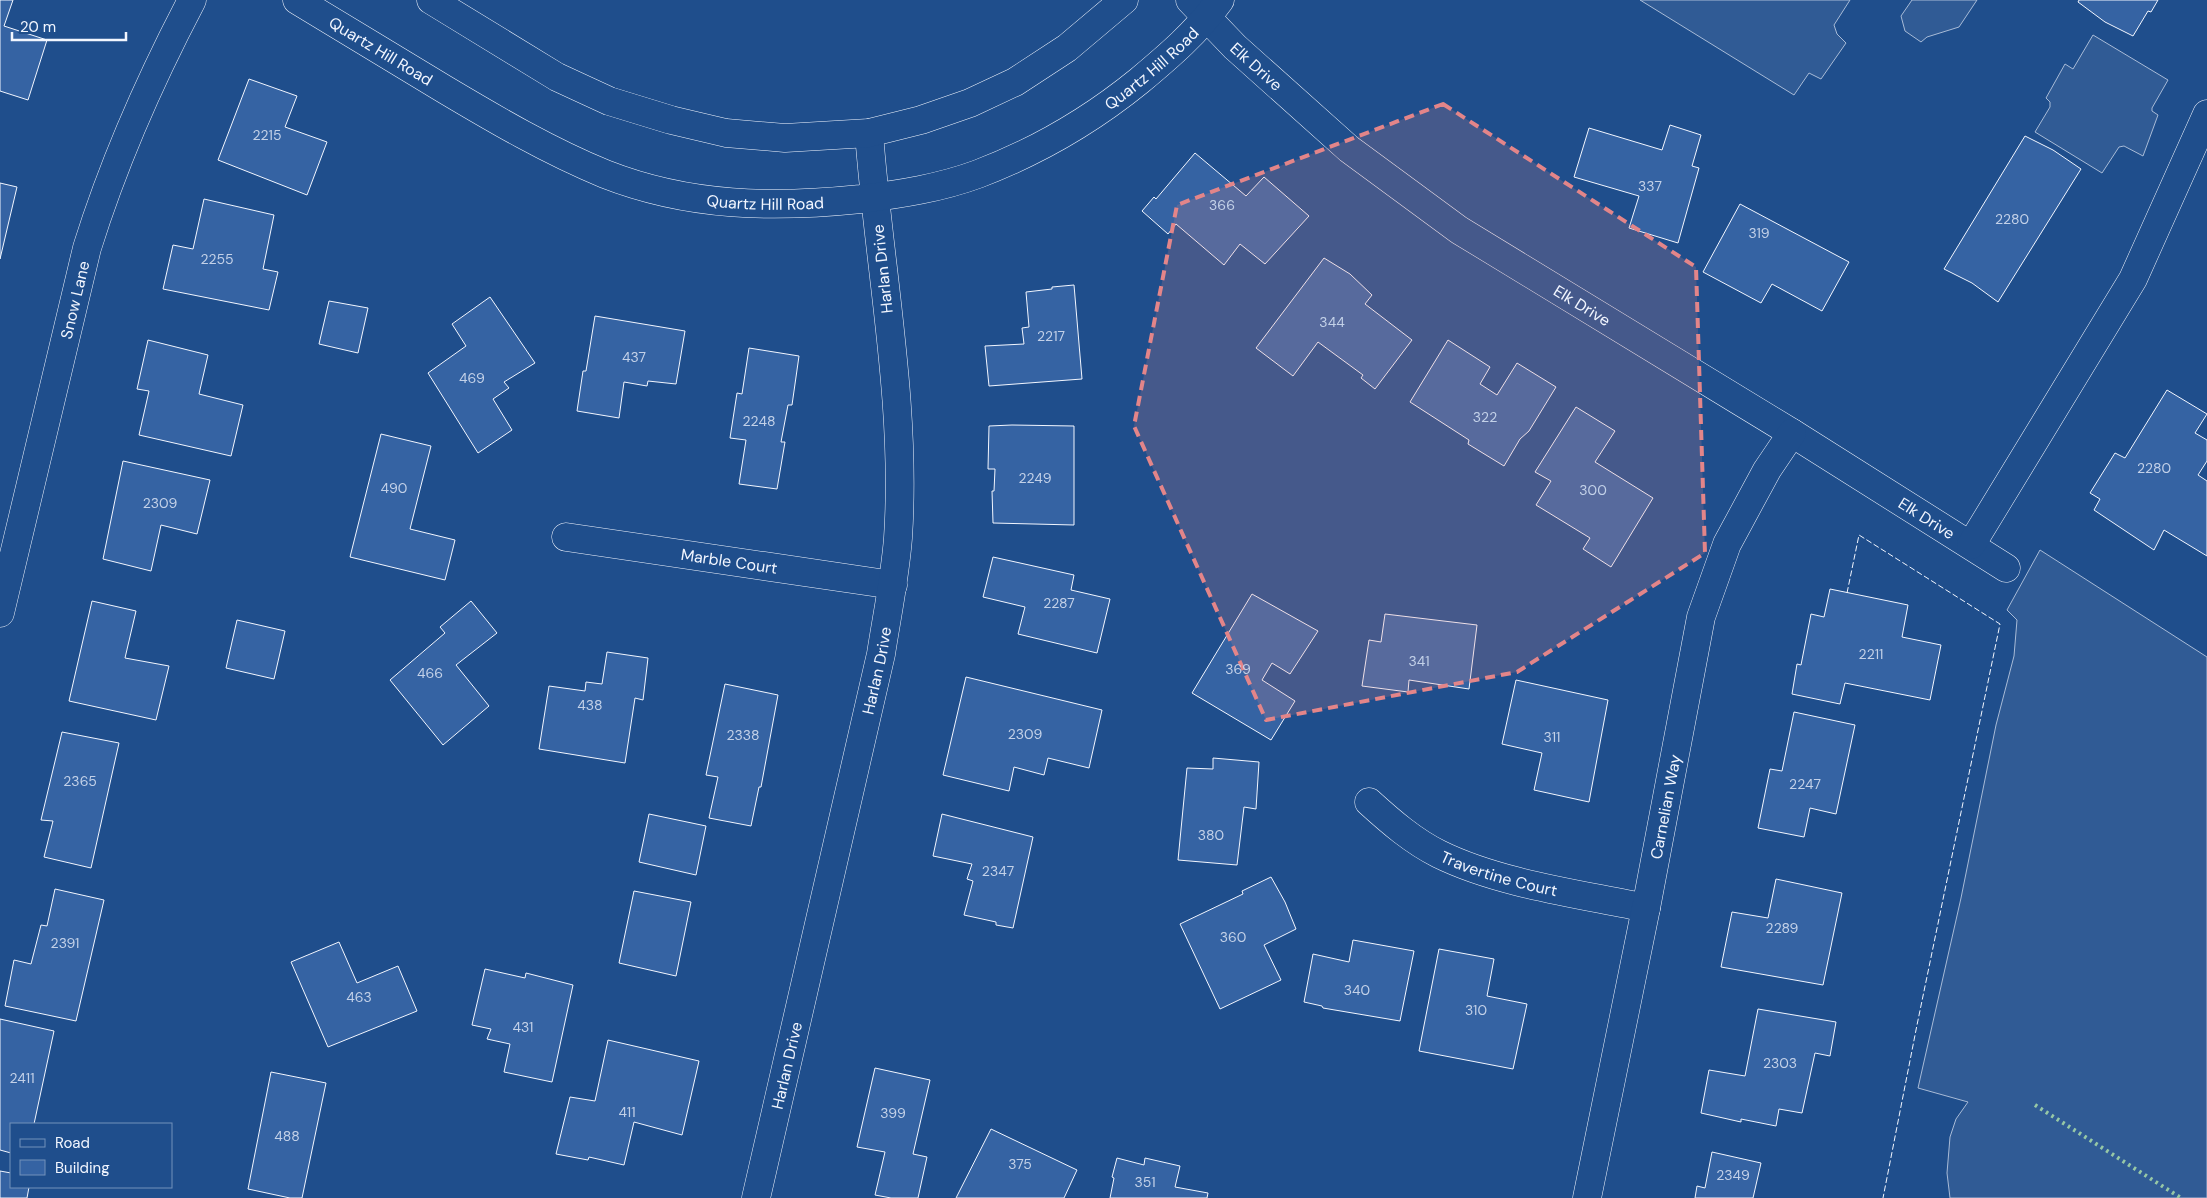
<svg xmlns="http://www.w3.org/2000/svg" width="2207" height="1198" viewBox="0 0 2207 1198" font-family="'DM Sans',sans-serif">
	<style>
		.built { fill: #305b95; stroke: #a8bbd7 }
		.building { fill: #3563a3; stroke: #f2f6ff }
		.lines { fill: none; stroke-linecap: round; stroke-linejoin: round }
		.minor-casing { stroke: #f2f6ff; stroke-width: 29 }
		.major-casing { stroke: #f2f6ff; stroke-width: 29 }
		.minor { stroke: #1f4e8c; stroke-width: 28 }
		.major { stroke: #1f4e8c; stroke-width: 28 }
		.hedge { stroke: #97c8a6; stroke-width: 4; stroke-dasharray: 2.5 4; stroke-linecap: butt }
		.fence { stroke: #f2f6ff; stroke-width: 1; stroke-dasharray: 6 2.5; stroke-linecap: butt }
		.marked { fill: #e38589; fill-opacity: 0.2; stroke: #e38589; stroke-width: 4; stroke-dasharray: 10 6; stroke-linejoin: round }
		.labels { text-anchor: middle; stroke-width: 4; stroke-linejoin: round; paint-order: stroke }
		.number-label { font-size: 14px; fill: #c3d1e8 }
		.street-label { font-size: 16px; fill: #f2f6ff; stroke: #1f4e8c }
	</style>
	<rect width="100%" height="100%" fill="#1f4e8c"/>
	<path class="built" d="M1640,0h210l-16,25 3,9 9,9 -25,36 -12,-6 -15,22z
		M1912,0h65l-18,27 -32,10 -6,5 -16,-11 -4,-15z
		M2093,35l75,45 -16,28v3l6,4 -15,41 -19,-10 -5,1 -17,26 -67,-41 15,-25v-5l-4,-4 19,-34 8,5z
		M2040,550l167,107v541h-257l-3,-25 3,-36 6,-18 12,-17 -50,-14 43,-190 35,-173 18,-69 3,-36 -10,-10z"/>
	<path class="building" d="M0,0h13l-9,26 43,14 -19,60 -28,-9z
		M2079,0h79l-7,12 -3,-1 -15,25 -28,-14 -27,-20z
		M249,79l48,17 -12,31 42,15 -20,53 -89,-35z
		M1670,125l31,10 -9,31 7,2 -21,75 -49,-15 10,-32 -65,-19 15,-49 73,22z
		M2025,136l28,14 28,19 -83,133 -26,-19 -28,-14z
		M1195,153l51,43 18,-19 45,39 -44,48 -25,-20 -16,21 -48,-41 -8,10 -26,-23 12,-14 2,2z
		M0,183l17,4 -17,72z
		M204,199l70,16 -11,54 15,3 -9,38 -106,-21 10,-44 20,4z
		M1740,204l109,58 -27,49 -50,-27 -11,19 -58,-31z
		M1324,258l26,16 22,21 -7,9 47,36 -37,49 -14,-11 2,-3 -45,-33 -25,34 -37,-28z
		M1074,285l8,94 -93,7 -4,-40 39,-2 -2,-16 7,-1 -3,-35 26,-3v-2z
		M490,297l45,66 -31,19 5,6 -16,11 19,31 -34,23 -50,-80 38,-27 -14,-22z
		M329,301l39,7 -10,45 -39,-9z
		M595,316l90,15 -9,53 -28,-3 -1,5 -23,-4 -5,36 -42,-7 6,-40h3z
		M148,340l60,15 -9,39 44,11 -12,51 -92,-21 10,-44 -12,-2z
		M1448,340l42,27 -10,17 17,11 20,-32 39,24 -27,44 -9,8 -16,27 -36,-22 1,-4 -59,-38z
		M749,348l50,8 -7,49h-4l-7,37h4l-8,47 -38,-5 7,-44 -16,-2 7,-45 5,1z
		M2167,390l40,24 -12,19 12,7v21l-9,14 9,6v75l-43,-26 -10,20 -60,-40 6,-11 -10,-6 25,-40 10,5z
		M1576,407l39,24 -20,31 58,36 -42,69 -28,-18 7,-11 -54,-33 15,-24 -16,-9z
		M1012,425l62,1v99l-81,-2 -1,-32h2l1,-22h-7l1,-43z
		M381,434l50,12 -21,83 45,11 -10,40 -95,-23z
		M123,461l87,19 -13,54 -36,-9 -10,46 -48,-12z
		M993,557l81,18 -3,15 39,9 -13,54 -79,-19 7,-27 -42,-10z
		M1830,589l78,16 -6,32 39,8 -11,55 -85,-17 -5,21 -48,-10 5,-30 4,1 10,-51 13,3z
		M1252,594l66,37 -28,43 -18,-11 -10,17 33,21 -24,39 -79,-47z
		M92,601l44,10 -11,47 44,8 -13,54 -87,-19z
		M471,601l26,32 -41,32 33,41 -46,39 -53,-65 55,-47 -5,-6z
		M1385,614l92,11 -8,64 -60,-9 -1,12 -46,-6 7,-46 12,2z
		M237,620l48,11 -11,48 -48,-11z
		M607,652l41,6 -5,42 -8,-2 -10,65 -86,-14 10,-63 36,5 1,-9 16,2z
		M966,677l136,33 -13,58 -41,-10 -4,17 -30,-8 -5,24 -66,-16z
		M1516,680l92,20 -19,102 -55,-12 8,-37 -40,-9z
		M725,684l53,11 -17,92h-2l-8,39 -42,-8 9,-41 -12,-2z
		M1794,712l61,13 -19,89 -26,-6 -6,29 -46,-9 12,-59 12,2z
		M62,732l57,11 -28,125 -47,-11 9,-36 -12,-1z
		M1213,758l46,4 -3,47 -12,-2 -7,58 -59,-5 9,-92 26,1z
		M649,814l57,12 -10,49 -57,-13z
		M942,814l91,23 -20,91 -17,-3v-3l-32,-7 9,-34 -6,-2 5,-15 -39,-8z
		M1271,877l14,25 11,27 -32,16 17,35 -61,29 -40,-85 63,-30 -1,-3z
		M1776,879l66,14 -19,92 -102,-18 11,-55 36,6z
		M55,889l49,11 -28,121 -71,-15 9,-46 17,4 10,-39 6,1z
		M634,891l57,11 -15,74 -57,-13z
		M1353,940l61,11 -14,70 -77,-13 -1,-2 -18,-4 9,-48 36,8z
		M339,942l18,41 41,-17 19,45 -89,36 -37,-85z
		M1439,949l55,10 -7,37 40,8 -14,65 -94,-18z
		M485,969l40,9 1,-5 47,12 -21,97 -48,-10 6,-28 -23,-5 4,-10 -19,-4z
		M1758,1009l78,13 -6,34 -15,-3 -13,60 -23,-4 -3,17 -35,-7v3l-40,-9 8,-43 36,6z
		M0,1019l54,12 -20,93h-23v29l-11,-3z
		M608,1040l91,21 -17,74 -48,-13 -10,43 -35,-8 -1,3 -32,-6 14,-57 25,4z
		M875,1068l55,12 -17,74 14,3 -9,41h-27l-16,-3 10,-43 -28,-5z
		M271,1072l55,11 -24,115h-12l-42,-9z
		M991,1129l86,41 -13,28h-108z
		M1712,1152l49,11 -8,35h-58l2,-12 8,2z
		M1117,1158l27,7 1,-7 35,8 -5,21 33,6 -1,5h-97l4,-20 -2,-1z
		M0,1171l11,2v14h18l-2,11h-27z"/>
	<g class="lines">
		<defs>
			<g id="minor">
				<path id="s1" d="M1190,0l45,47 114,102 110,81 333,203 214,135"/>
				<path id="s2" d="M566,537l327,48"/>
				<path d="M1971,545l162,-266 74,-165"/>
				<path id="s3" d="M0,613l87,-365c27,-87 63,-168 105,-248"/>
				<path id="s4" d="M1369,802c22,20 44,39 70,52 61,30 141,40 207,54"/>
				<path id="s5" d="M756,1198l125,-544c6,-39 14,-77 17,-116 9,-135 -19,-270 -29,-405"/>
				<path id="s6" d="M1587,1198l59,-290 55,-291 26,-73 40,-74 25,-37"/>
			</g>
			<g id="major">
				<path id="s7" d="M297,0c49,30 98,59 147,89 52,31 105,62 161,85 84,33 168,34 256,25 40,-5 79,-11 117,-25 58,-22 113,-54 161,-93 30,-25 58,-49 81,-81"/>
				<path d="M431,0l126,77 52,24 62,19 55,13 59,5 84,-5 52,-13 49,-17 45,-21 52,-34 57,-48"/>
			</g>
		</defs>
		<use href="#minor" class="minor-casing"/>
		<use href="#major" class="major-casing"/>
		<use href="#minor" class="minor"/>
		<use href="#major" class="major"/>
		<path class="hedge" d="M2035,1105l146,93"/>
		<path class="fence" d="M1847,593l12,-58 141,89 -83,401 -34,173"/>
	</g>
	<path class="marked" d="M1443,104l253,163 9,286 -188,119 -251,48 -132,-294 43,-221z"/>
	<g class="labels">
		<g class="number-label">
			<text x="267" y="140">2215</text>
			<text x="1650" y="191">337</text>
			<text x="1222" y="210">366</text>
			<text x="2012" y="224">2280</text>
			<text x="1759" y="238">319</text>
			<text x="217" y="264">2255</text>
			<text x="1332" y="327">344</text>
			<text x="1051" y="341">2217</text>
			<text x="634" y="362">437</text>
			<text x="472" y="383">469</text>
			<text x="1485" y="422">322</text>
			<text x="759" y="426">2248</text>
			<text x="2154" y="473">2280</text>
			<text x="1035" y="483">2249</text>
			<text x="394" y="493">490</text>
			<text x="1593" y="495">300</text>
			<text x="160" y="508">2309</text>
			<text x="1059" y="608">2287</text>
			<text x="1871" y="659">2211</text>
			<text x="1419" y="666">341</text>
			<text x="1238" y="674">369</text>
			<text x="430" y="678">466</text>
			<text x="590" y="710">438</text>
			<text x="1025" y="739">2309</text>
			<text x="743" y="740">2338</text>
			<text x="1552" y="742">311</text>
			<text x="80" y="786">2365</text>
			<text x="1805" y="789">2247</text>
			<text x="1211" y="840">380</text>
			<text x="998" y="876">2347</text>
			<text x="1782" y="933">2289</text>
			<text x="1233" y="942">360</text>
			<text x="65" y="948">2391</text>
			<text x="1357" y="995">340</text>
			<text x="359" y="1002">463</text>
			<text x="1476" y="1015">310</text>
			<text x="523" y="1032">431</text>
			<text x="1780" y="1068">2303</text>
			<text x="22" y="1083">2411</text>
			<text x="627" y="1117">411</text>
			<text x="893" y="1118">399</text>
			<text x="287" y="1141">488</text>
			<text x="1020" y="1169">375</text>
			<text x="1733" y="1180">2349</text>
			<text x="1145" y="1187">351</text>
		</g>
		<g class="street-label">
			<text dy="6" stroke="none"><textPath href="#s7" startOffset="98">Quartz Hill Road</textPath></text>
			<text dy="6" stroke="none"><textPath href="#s1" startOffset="94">Elk Drive</textPath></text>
			<text dy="6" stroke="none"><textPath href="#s7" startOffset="938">Quartz Hill Road</textPath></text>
			<text dy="6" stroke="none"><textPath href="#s7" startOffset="518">Quartz Hill Road</textPath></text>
			<text transform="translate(882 269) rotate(-96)" y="6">Harlan Drive</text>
			<text dy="6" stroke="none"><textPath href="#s3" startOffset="322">Snow Lane</textPath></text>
			<text dy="6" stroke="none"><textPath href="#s1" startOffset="499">Elk Drive</textPath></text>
			<text dy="6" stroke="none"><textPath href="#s1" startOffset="904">Elk Drive</textPath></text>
			<text dy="6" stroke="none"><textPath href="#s2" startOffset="165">Marble Court</textPath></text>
			<text dy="6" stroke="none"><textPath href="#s5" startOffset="541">Harlan Drive</textPath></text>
			<text dy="6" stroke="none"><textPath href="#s6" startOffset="399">Carnelian Way</textPath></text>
			<text dy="6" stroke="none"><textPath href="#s4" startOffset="151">Travertine Court</textPath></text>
			<text dy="6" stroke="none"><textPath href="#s5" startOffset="136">Harlan Drive</textPath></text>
		</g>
	</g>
	<rect x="10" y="1123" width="162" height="65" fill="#1f4e8c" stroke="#7391ba"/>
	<rect x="20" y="1139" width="25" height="8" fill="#1f4e8c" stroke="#7391ba"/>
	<text x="55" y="1148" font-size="15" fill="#f2f6ff">Road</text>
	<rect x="20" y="1160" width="25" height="15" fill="#3563a3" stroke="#7391ba"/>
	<text x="55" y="1173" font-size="15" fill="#f2f6ff">Building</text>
	<path d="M12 32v8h114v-8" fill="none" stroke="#f2f6ff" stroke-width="2.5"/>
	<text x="20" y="32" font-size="15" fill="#f2f6ff" stroke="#1f4e8c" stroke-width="4" paint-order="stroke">20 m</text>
</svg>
